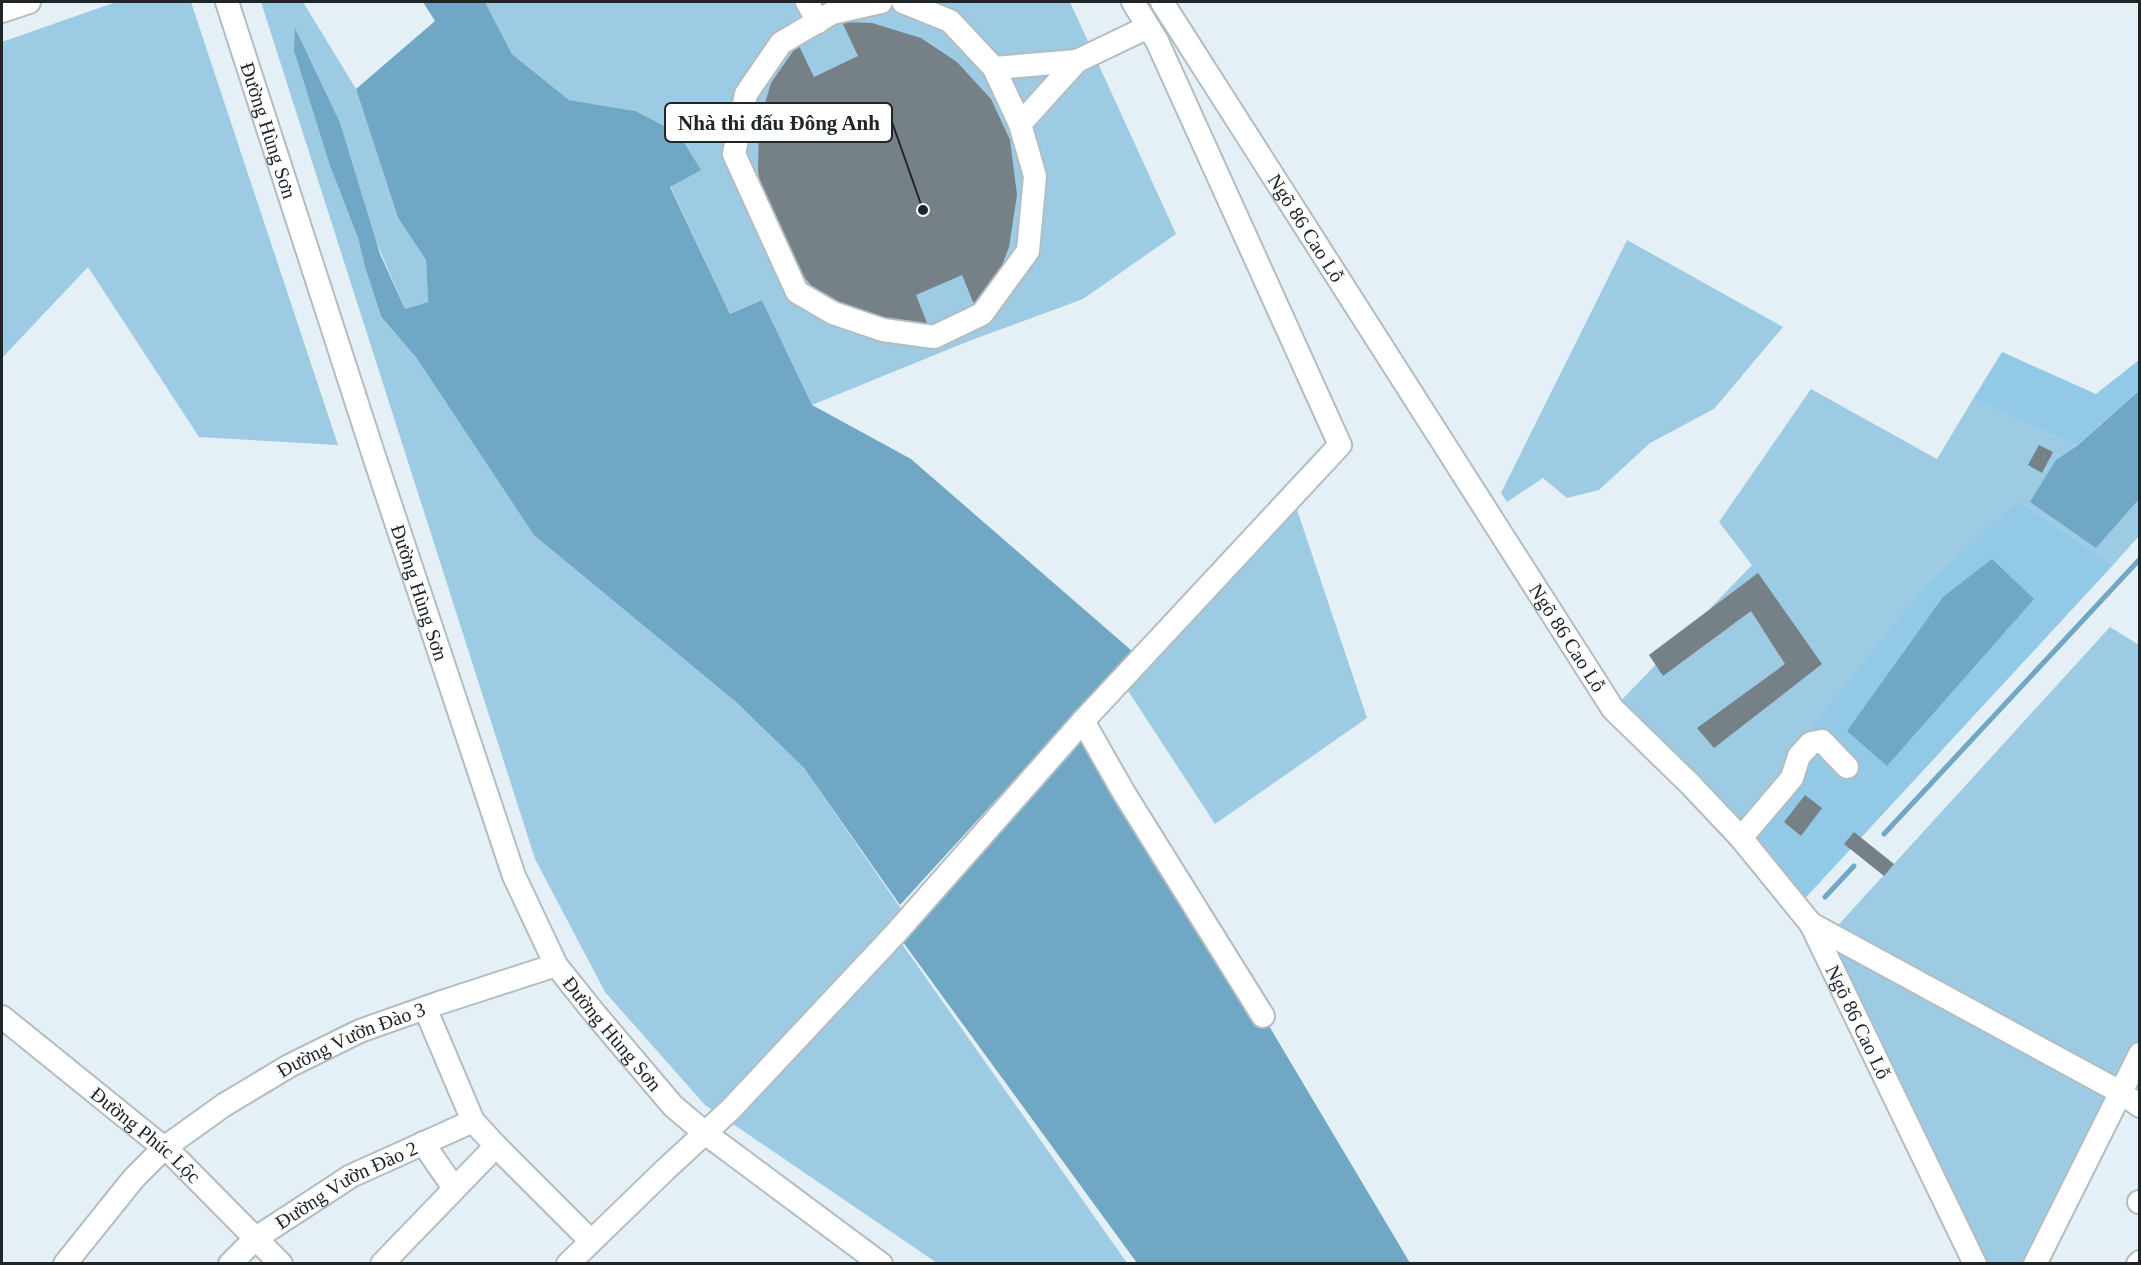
<svg xmlns="http://www.w3.org/2000/svg" width="2141" height="1265" viewBox="0 0 2141 1265" font-family="Georgia,serif">
	<style>
		.green { fill: #9ecbe4 }
		.forest { fill: #91c9e6 }
		.water { fill: #70a7c4 }
		.lines { fill: none; stroke-linecap: round; stroke-linejoin: round }
		.stream { stroke: #70a7c4; stroke-width: 5 }
		.building { fill: #768187 }
		.minor-casing { stroke: #b2bdc3; stroke-width: 26 }
		.minor { stroke: #fff; stroke-width: 22 }
		.labels { text-anchor: middle; stroke-width: 6; stroke-linejoin: round; paint-order: stroke }
		.street-label { font-size: 20px; fill: #202527; stroke: #fff }
		.leader { fill: none; stroke: #202527; stroke-width: 2 }
		.callout-dot { fill: #202527; stroke: #fff; stroke-width: 2 }
		.callout { fill: #fff; stroke: #202527; stroke-width: 2 }
		.callout-label { font-size: 21px; text-anchor: middle; font-weight: bold; fill: #202527 }
	</style>
	<rect width="100%" height="100%" fill="#e4eff6"/>
	<path class="green" d="M116,2h75l147,443 -139,-8 -111,-170 -86,91v-316z
		M261,2h42l53,87 42,129 28,42 2,42 -23,7 -111,-258 36,115 28,72 7,29 16,51 354,383 69,67 104,151 -13,15 232,329h-190l-232,-158 -100,-113 -70,-133z
		M485,2h585l106,232 -93,65 -114,42 -157,64 -50,-105 -32,14 -95,-203 -66,-11 -57,-46z
		M1627,240l156,87 -69,82 -64,34 -51,47 -32,8 -24,-20 -36,24 -6,-9z
		M1811,389l126,70 36,-60 103,47 63,-55v145l-26,29 -94,-64 -278,337 -128,-129 139,-144 -33,-43z
		M1292,495l75,223 -152,106 -94,-144z
		M2110,627l29,18v409l-104,209h-60l-154,-319z"/>
	<path class="forest" d="M2002,352l94,42 43,-34v31l-63,55 -103,-47z
		M2019,501l94,64 -316,342 -56,-69 74,-115 111,-138z"/>
	<path class="water" d="M423,2h62l27,52 57,46 66,11 43,22 23,37 -31,17 60,127 32,-14 50,105 99,54 221,192 -232,254 -96,-137 -69,-67 -201,-166 -118,-178 -35,-40 -16,-50 -7,-29 -28,-72 -36,-115 1,-23 45,95 40,131 25,55 23,-7 -2,-42 -28,-42 -42,-129 79,-68z
		M2139,391v108l-43,49 -66,-46 26,-42 21,-14z
		M1992,559l42,40 -147,167 -40,-35 96,-134z
		M1081,741l182,275 147,247h-273l-237,-325z"/>
	<g class="lines">
		<path class="stream" d="M1884,834l256,-275
			M1825,897l29,-31"/>
	</g>
	<path class="building" d="M842,22l30,1 49,15 36,24 34,37 19,41 7,55 -8,52 -14,37 -19,25 -14,-34 -46,20 15,38 -65,-14 -53,-31 -30,-38 -19,-41 -6,-39 1,-46 12,-41 27,-39 16,33 44,-21z
		M2039,445l14,7 -11,21 -14,-8z
		M1758,573l64,91 -108,84 -17,-20 88,-64 -34,-53 -88,65 -14,-21z
		M1805,795l17,13 -21,28 -17,-14z
		M1854,832l40,32 -10,12 -40,-32z"/>
	<g class="lines">
		<defs>
			<g id="minor">
				<path id="s1" d="M227,2l147,454 140,420 42,89 40,50 77,91 32,27 176,131"/>
				<path d="M807,2l11,20"/>
				<path d="M881,2l-49,11 -51,30 -35,51 -12,60 63,138 36,21 50,17 51,7 48,-23 46,-63 7,-75 -15,-52 57,-63"/>
				<path d="M903,2l47,19 44,47 83,-7 71,-34"/>
				<path id="s2" d="M1162,2l451,707 77,75 51,54 70,86 164,340"/>
				<path d="M2,11l27,-9"/>
				<path d="M994,68l26,56"/>
				<path d="M1083,721l41,72 139,223"/>
				<path d="M1741,838l51,-60 7,-22 12,-13 11,-2 25,26"/>
				<path d="M1811,924l309,168 20,14"/>
				<path d="M425,1008l48,113 23,25 95,95"/>
				<path id="s3" d="M2,1017l172,139 107,108"/>
				<path d="M423,1143l31,45"/>
				<path d="M2139,1202h1"/>
				<path id="s4" d="M65,1264l69,-86 30,-30 60,-43 65,-39 71,-35 79,-28 117,-38"/>
				<path id="s5" d="M230,1264l26,-26 95,-62 122,-55"/>
				<path d="M382,1264l114,-118"/>
				<path d="M568,1264l98,-95 65,-60 164,-175 188,-213 257,-276 -183,-404 -24,-39"/>
				<path d="M2035,1264l105,-210"/>
				<path d="M2138,1264l2,-2"/>
			</g>
		</defs>
		<use href="#minor" class="minor-casing"/>
		<use href="#minor" class="minor"/>
	</g>
	<g class="labels">
		<g class="street-label">
			<text dy="7" stroke="none"><textPath href="#s1" startOffset="135">Đường Hùng Sơn</textPath></text>
			<text dy="7" stroke="none"><textPath href="#s2" startOffset="268">Ngõ 86 Cao Lỗ</textPath></text>
			<text dy="7" stroke="none"><textPath href="#s1" startOffset="621">Đường Hùng Sơn</textPath></text>
			<text dy="7" stroke="none"><textPath href="#s2" startOffset="754">Ngõ 86 Cao Lỗ</textPath></text>
			<text dy="7" stroke="none"><textPath href="#s2" startOffset="1240">Ngõ 86 Cao Lỗ</textPath></text>
			<text dy="7" stroke="none"><textPath href="#s1" startOffset="1107">Đường Hùng Sơn</textPath></text>
			<text dy="7" stroke="none"><textPath href="#s4" startOffset="370">Đường Vườn Đào 3</textPath></text>
			<text dy="7" stroke="none"><textPath href="#s3" startOffset="186">Đường Phúc Lộc</textPath></text>
			<text dy="7" stroke="none"><textPath href="#s5" startOffset="142">Đường Vườn Đào 2</textPath></text>
		</g>
	</g>
	<path class="leader" d="M923 210L892 122"/>
	<circle class="callout-dot" cx="923" cy="210" r="6"/>
	<rect class="callout" x="665" y="103" width="227" height="39" rx="6"/>
	<g class="callout-label">
		<text x="779" y="130">Nhà thi đấu Đông Anh</text>
	</g>
	<rect width="2141" height="1265" fill="none" stroke="#202527" stroke-width="6"/>
</svg>
